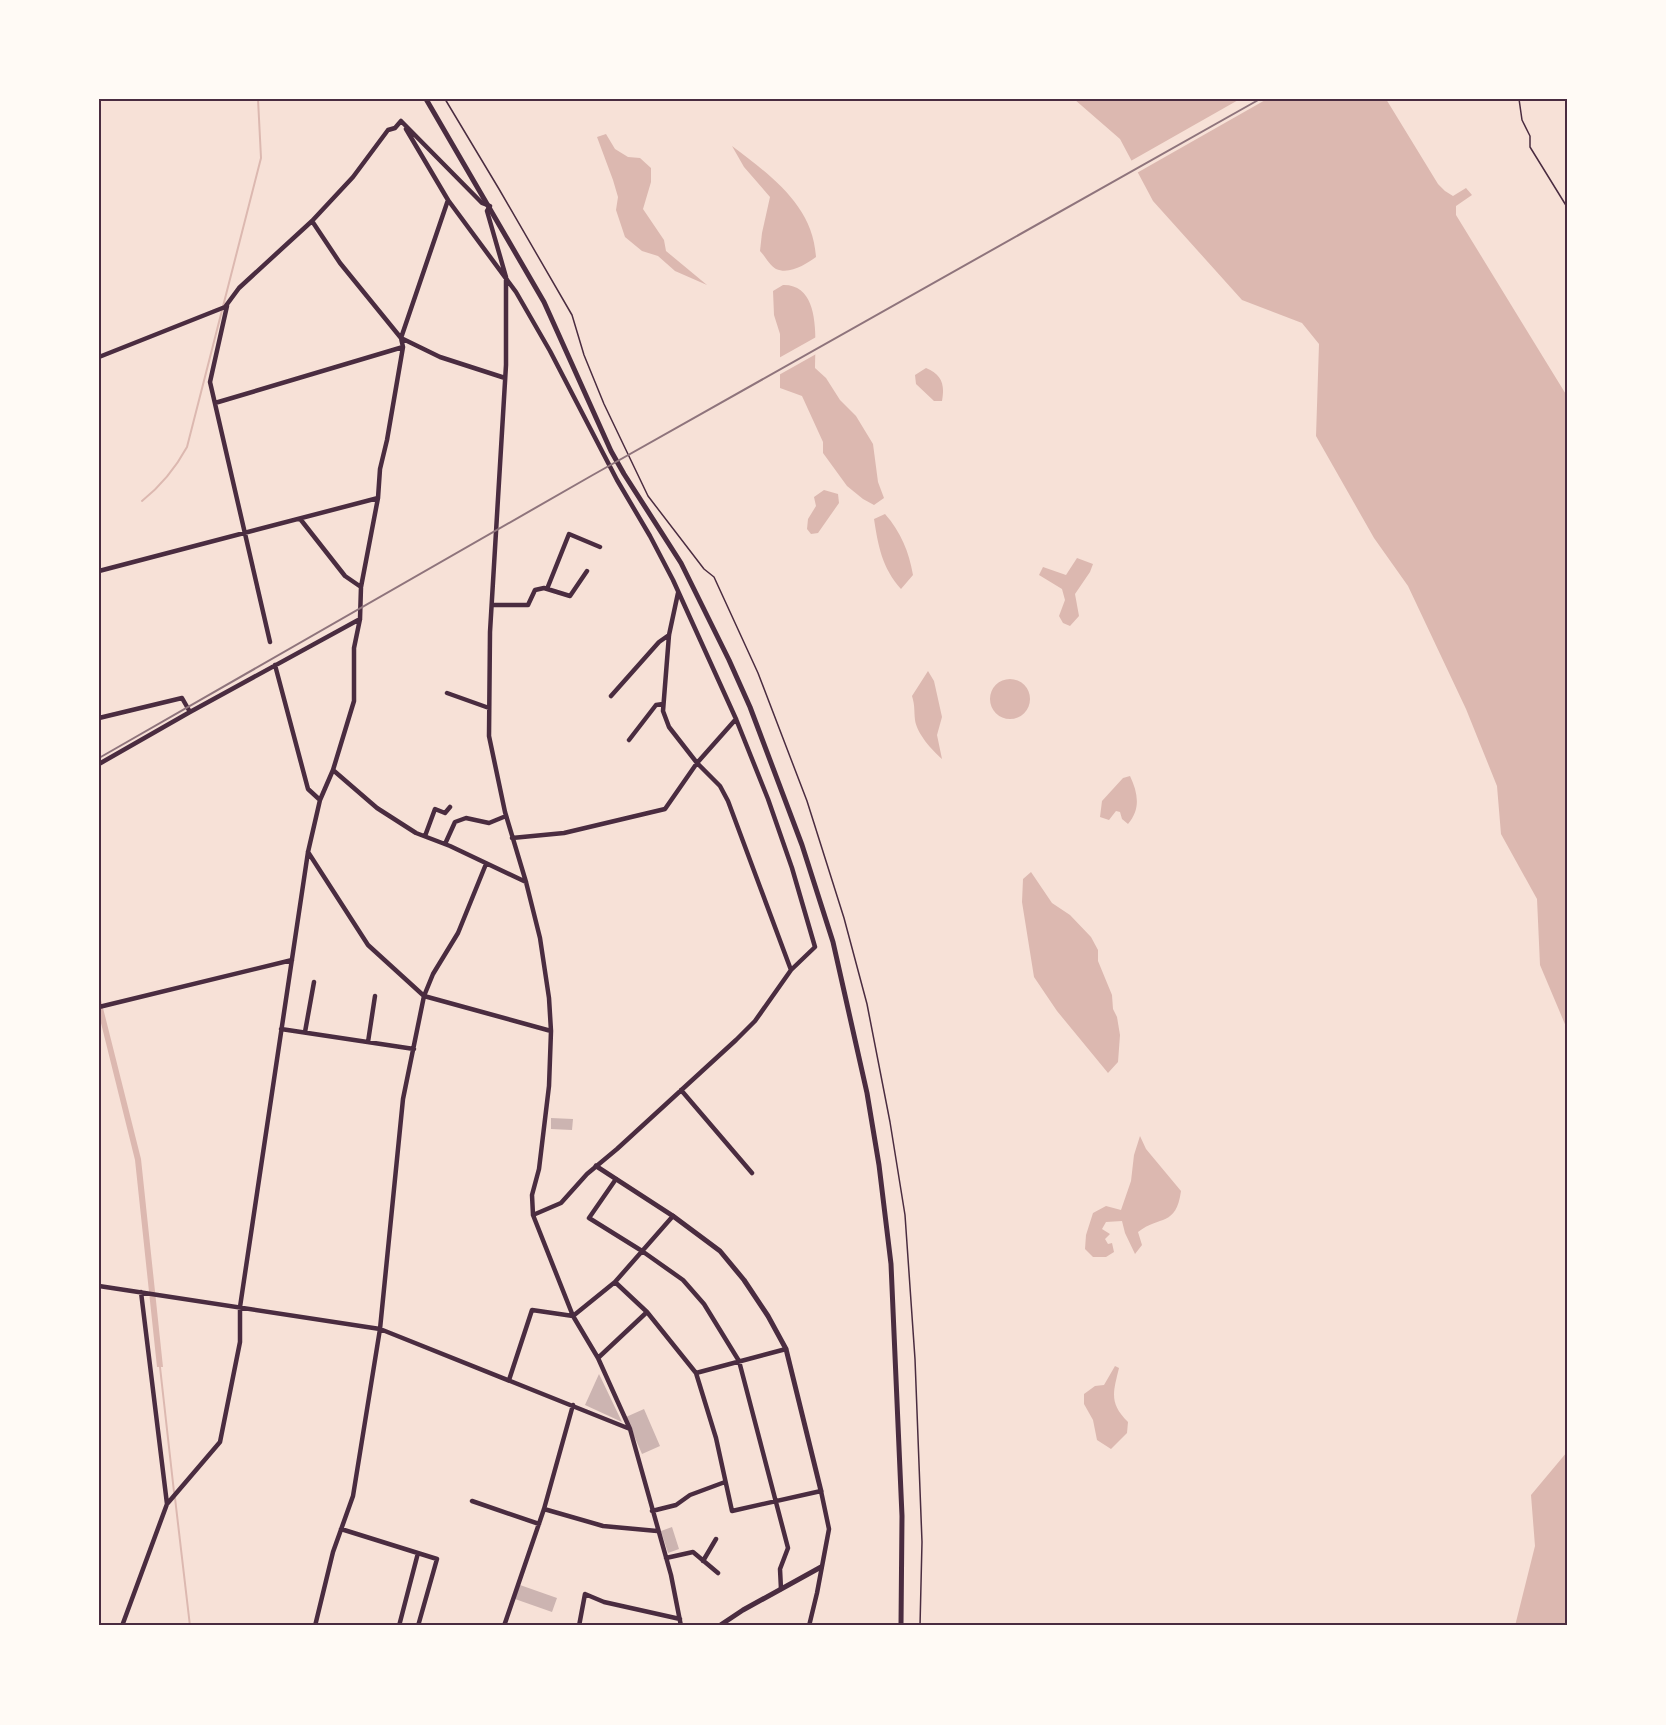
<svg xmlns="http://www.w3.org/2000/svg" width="1666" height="1725" viewBox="0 0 1666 1725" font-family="Commissioner,sans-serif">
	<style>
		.water { fill: #dcb8b0 }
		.pier { fill: #f7e1d7 }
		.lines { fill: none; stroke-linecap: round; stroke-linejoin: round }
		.stream { stroke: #dcb8b0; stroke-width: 2 }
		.building { fill: #ccb4b1 }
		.path { stroke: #4a2c40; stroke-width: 1.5 }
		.minor { stroke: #4a2c40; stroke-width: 4.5 }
		.tertiary { stroke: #4a2c40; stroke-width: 5 }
		.rail { stroke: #8f747c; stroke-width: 2 }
		.neatline { fill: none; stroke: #4a2c40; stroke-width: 2 }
	</style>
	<rect width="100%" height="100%" fill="#f7e1d7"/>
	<path class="water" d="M1074,99h312l52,85 7,7 8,5 13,-8 6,7 -16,11v9l111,181v633l-27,-64 -3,-66 -36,-65 -4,-48 -31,-77 -58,-123 -34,-48 -58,-102 3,-92 -17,-21 -60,-23 -89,-99 -33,-62z
		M606,134l9,15 13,8 12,1 11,10v14l-8,27 21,31 2,11 41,34 -32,-14 -17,-15 -16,-5 -17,-14 -9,-27 2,-13 -5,-17 -16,-43z
		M732,146c38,29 81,59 84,111 -10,7 -26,18 -40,12 -6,-3 -11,-13 -16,-18l2,-18 8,-36 -26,-30z
		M783,285c39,-1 32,57 32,83l11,10 14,22 16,16 17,28 5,38 6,16 -10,7 -11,-6 -16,-13 -24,-33v-11l-21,-46 -22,-8v-54l-6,-19 -1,-24z
		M926,368c16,7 19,16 16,33h-8l-18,-17 -1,-9z
		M824,490l14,4 1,9 -21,30 -7,1 -4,-5 1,-10 8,-13 -2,-9z
		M885,514c16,18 24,38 28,61l-12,14c-19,-21 -23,-44 -27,-70z
		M1077,558l16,6 -3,8 -15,22 4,22 -9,10 -7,-3 -4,-7 6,-16 -3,-11 -23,-14 4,-8 23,8z
		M928,671l6,10 8,36 -5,18 5,24c-10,-9 -25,-25 -27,-39 -1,-10 0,-14 -3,-24z
		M990 699a20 20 0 1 1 40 0a20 20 0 1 1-40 0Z
		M1130,776c8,17 11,33 -2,48l-6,-5 -2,-7 -4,-1 -7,9 -9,-3 2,-16 21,-23z
		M1031,872l21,31 18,12 21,22 7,13v11l14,34 1,14 4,8 3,18 -2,27 -10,11 -51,-62 -23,-34 -12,-75 1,-23z
		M99,992l42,167 22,208h-6l-22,-207 -36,-145z
		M1140,1136l6,13 35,42c-5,36 -21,24 -43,41l4,13 -7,9 -10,-21 -3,-12 -16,1 -4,7 8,5 -5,5 3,5 4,-1 2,9 -8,5h-13l-8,-8 1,-14 7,-22 13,-7 15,4 10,-29 3,-26z
		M1115,1366l4,2c-6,25 -10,35 9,54l-1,11 -16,16 -14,-9 -4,-20 -9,-16v-10l11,-8 9,-1z
		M1567,1452v174h-52l20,-80 -4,-51z"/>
	<path class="pier" d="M1240,99h27l-132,75 -6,-12z
		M818,336v17l-41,23v-17z"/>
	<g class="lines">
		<path class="stream" d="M142,501c20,-16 33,-32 45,-54l74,-289 -3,-59
			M160,1367l14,125
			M175,1498l15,128"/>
	</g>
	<path class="building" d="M551,1118l22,1 -1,11 -21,-1z
		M599,1374l23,48 -37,-17z
		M644,1409l16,37 -18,8 -16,-37z
		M672,1527l7,22 -11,4 -7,-22z
		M520,1585l37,13 -5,14 -37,-13z"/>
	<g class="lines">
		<path class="path" d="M445,99l54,90 73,126 12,40 20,49 44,92 56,73 10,8 44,96 49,128 37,117 23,86 23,118 15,93 10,144 7,183 -2,84
			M1519,99l3,21 8,16v11l37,60"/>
		<path class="minor" d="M406,129l42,71 68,92 34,59 67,129 33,56 23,44 63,139 32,80 24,69 23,79 -24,23 -36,51 -19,19 -119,109 -30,25 -26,29 -28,12
			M312,221l28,42 61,75 39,19 65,21
			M227,306l-17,76 60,260
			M99,357l126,-50 14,-19 73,-67 41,-44 35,-47 7,-2 6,-7 81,82 8,3 -3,5 19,66v88l-16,267 -1,104 16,76 21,70 14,56 9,60 2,33 -2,55 -10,83 -7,26 1,20 40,101 25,42 32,71 41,146 10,51
			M215,403l188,-56
			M301,520l44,56 16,11
			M99,571l279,-73
			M547,589l22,-55 31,13
			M678,593l-9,42 -6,76 6,16 28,36 39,-44
			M493,605h35l7,-15 9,-2 26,8 17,-25
			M275,665l33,124 12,11
			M447,693l42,15
			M611,696l48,-54 10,-7
			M99,718l83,-20 8,14
			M629,740l27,-35 7,-1
			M99,764l91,-52 170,-93
			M333,770l44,38 39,25 34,13 76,36
			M425,836l10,-27 10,4 5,-6
			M512,838l52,-5 101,-24 32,-46 23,23 8,15 63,169
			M445,844l10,-22 11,-4 23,5 17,-7
			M308,852l60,93 56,51 127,35
			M99,1007l193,-47
			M281,1029l133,20
			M305,1032l9,-50
			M368,1042l7,-46
			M681,1090l71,83
			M616,1179l-27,39 53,33 41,29 21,24 35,57 49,187 -8,21 1,20
			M615,1282l32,30 49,61 20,65 16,73 89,-20 8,38 -12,64 -8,33
			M99,1286l281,43 250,100
			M141,1292l26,212
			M598,1358l49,-46
			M696,1373l90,-24
			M509,1380l23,-70 41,6 42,-34 58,-66
			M472,1501l67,23
			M544,1509l59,17 54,5
			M652,1511l24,-6 14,-10 35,-13
			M341,1529l96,30 -19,67
			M666,1558l27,-6 25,21
			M703,1561l13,-22
			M122,1626l45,-122 53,-62 20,-100v-35l68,-455 12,-52 13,-30 21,-69v-53l6,-29 1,-32 17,-89 2,-29 7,-29 16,-93 -2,-9 47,-138
			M315,1626l18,-74 20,-56 27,-167 23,-230 21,-103 9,-22 25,-41 28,-69
			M399,1626l19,-73
			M504,1626l40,-117 29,-104
			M579,1626l6,-32 19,8 76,17"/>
		<path class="tertiary" d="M426,99l118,203 67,149 13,23 57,89 48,97 21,47 52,138 31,97 34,151 12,72 12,99 11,252 -1,110
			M596,1166l77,50 47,35 24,29 24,36 18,33 35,142
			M719,1626l24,-16 78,-43"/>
		<path class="rail" d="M99,758l492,-282 669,-377"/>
	</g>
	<rect width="1666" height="1725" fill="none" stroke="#fffaf5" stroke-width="201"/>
	<rect x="100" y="100" width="1466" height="1524" class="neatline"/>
</svg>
